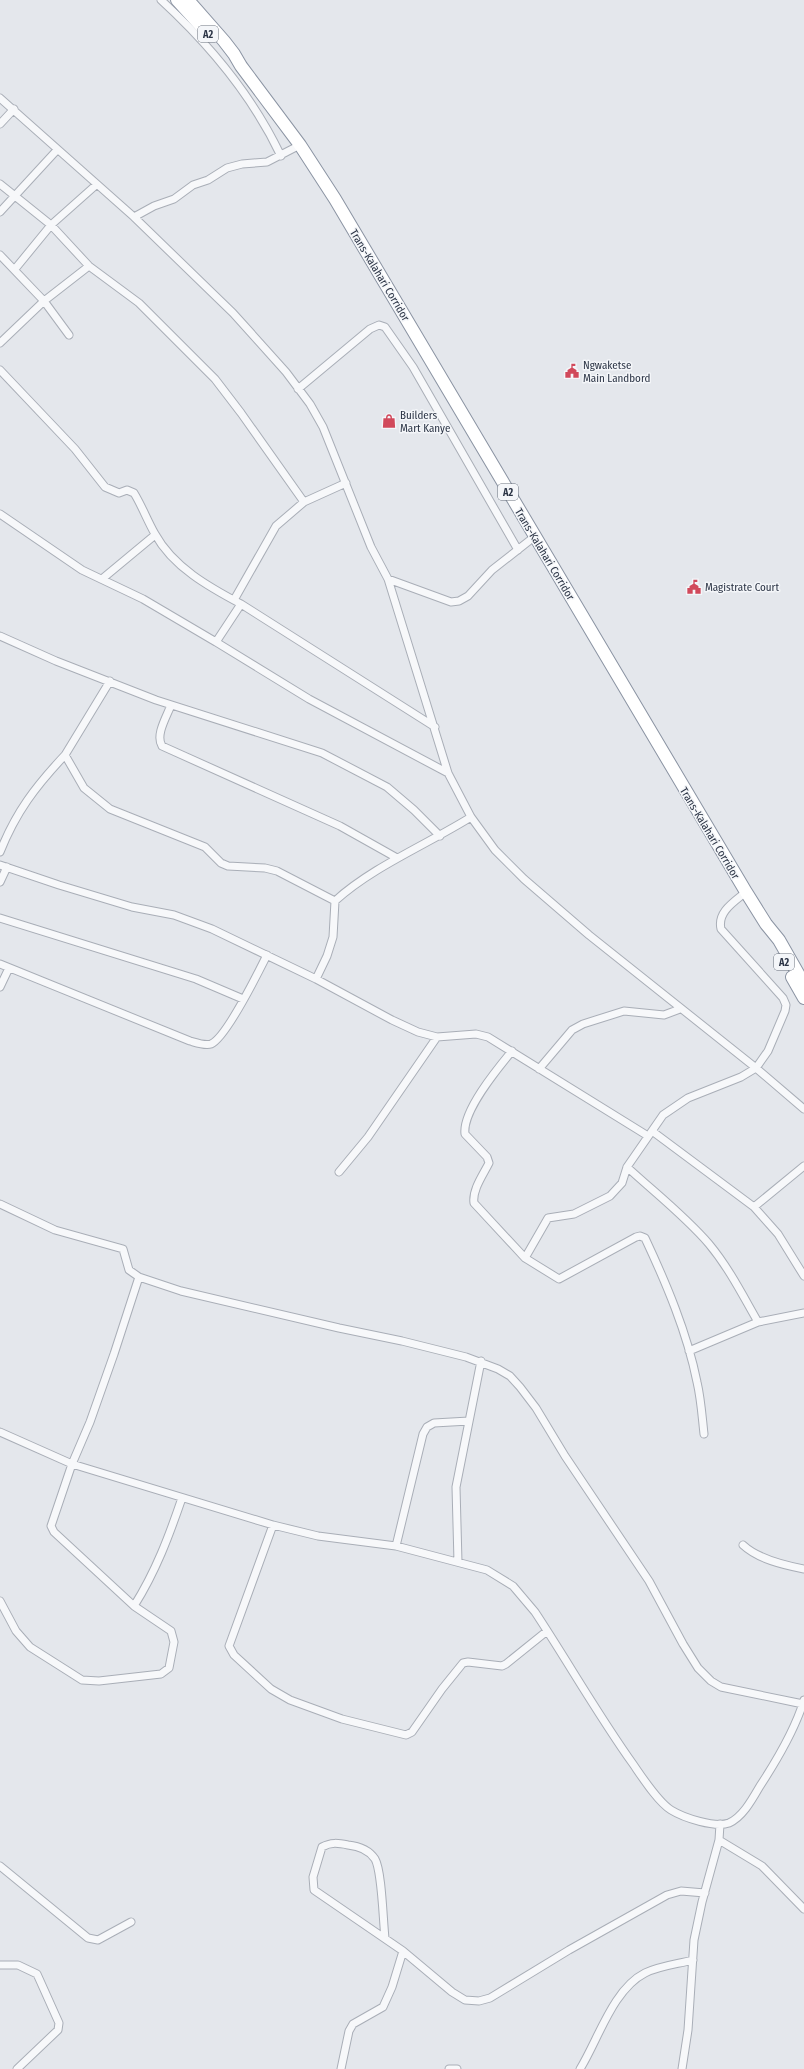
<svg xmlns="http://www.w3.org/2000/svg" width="804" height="2069" viewBox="0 0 804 2069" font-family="'Fira Sans Condensed',sans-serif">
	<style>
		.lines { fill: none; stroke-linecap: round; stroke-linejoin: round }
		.minor-casing { stroke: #a9aeb7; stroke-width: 9 }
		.trunk-casing { stroke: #8b94a3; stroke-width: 14 }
		.minor { stroke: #f7f8fa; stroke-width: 7 }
		.trunk { stroke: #fff; stroke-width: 12 }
		.labels { text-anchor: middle; stroke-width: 3; stroke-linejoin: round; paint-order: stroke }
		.shield { fill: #f4f6f9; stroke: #676e7b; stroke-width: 1 }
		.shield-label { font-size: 10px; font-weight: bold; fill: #2b3445 }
		.street-label { font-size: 11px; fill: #2b3445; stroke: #f4f6f9 }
		.poi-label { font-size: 11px; fill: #2b3445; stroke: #f4f6f9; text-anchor: start }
	</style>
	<rect width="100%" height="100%" fill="#e4e7ec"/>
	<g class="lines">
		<defs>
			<path id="minor" d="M161,0c49,45 92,97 120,156
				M0,98l134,119 99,96 53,59 24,32 13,23 48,120 17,32 60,194 23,44 24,33 29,29 65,56 167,133 48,41
				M0,124l14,-15
				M0,184l51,41 38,41 50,37 76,76 26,34 63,89
				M0,212l57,-62
				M134,217l20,-11 20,-7 19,-14 15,-5 19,-12 15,-4 25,-2 33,-17
				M0,255l44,46 25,34
				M15,269l36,-44 45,-40
				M0,343l44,-42 45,-35
				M0,370l75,79 30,38 14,6 8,-3 7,3c8,13 13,27 21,41 18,33 54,53 86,70
				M298,389l72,-60 9,-4 6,2 28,40 105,183
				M0,514l82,56 61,29 73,43 25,-38 194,123
				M102,579l53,-44
				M388,579l63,23 8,-1 9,-5 24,-26 42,-33
				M234,600l42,-74 28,-24 42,-19
				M0,636l56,25 100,39 166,53 65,34 27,23 26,26
				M216,642l93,57 139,74
				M110,681l-45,74 19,33 26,21 95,38 16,16 7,3 37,2 12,3 58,30
				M171,705c-4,11 -16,30 -9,41l178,80 57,32
				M0,852c16,-40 35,-65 65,-97
				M0,865l59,20 73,22 42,8 38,14 104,50 76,41 26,12 19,5 39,-3 12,3 160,99
				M0,882l7,-15
				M0,918l196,61 47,20
				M0,964l190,77c7,2 15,5 21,3 15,-6 48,-73 56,-89
				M316,979l11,-23 6,-19 2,-36c37,-34 93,-57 136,-84
				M0,987l9,-19
				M512,1051c-14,17 -50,60 -47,83l22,23 2,6c-6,12 -17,27 -15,40l51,55 34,21 77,-42 4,-1 5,2c21,45 42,94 52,144 4,17 5,34 7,52
				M539,1069l33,-39 11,-6 41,-13 40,4 16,-6
				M652,1131l102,76 24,27 26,42
				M627,1167c27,25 58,49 82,77 20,24 34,52 49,78
				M339,1172l29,-35 69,-100
				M0,1204l55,26 68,19 6,21 10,7
				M754,1207l50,-41
				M525,1258l23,-40 26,-4 36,-18 12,-13 5,-16 36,-52 25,-17 53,-21 15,-9 12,-17 17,-40 1,-6 -3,-7 -62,-69c-4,-17 13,-27 25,-37
				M689,1351l69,-29 46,-9
				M0,1432l72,32 201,61 45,11 78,10 91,24 26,16 22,26c33,50 63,103 98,152 9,13 25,38 38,46 13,8 44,18 58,13 14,-6 24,-25 31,-37 17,-26 35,-56 44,-86
				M273,1525l-44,121 5,9 37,34 19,11 52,19 64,16 6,-3 30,-43 21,-26 5,-1 34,4 4,-2 41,-33
				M743,1545c15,14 40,20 61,24
				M396,1546l27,-112 4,-7 7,-4 35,-2
				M458,1562l-2,-75 25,-126
				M0,1601l16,30 14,16 52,33 17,1 62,-7 8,-6 5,-26 -3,-11 -37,-25 -80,-74 -3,-6 21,-62 18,-42 24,-68 25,-77 42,14 158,37 63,13 64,16 32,12 12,7 10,11 16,21 29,48 84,125 34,63 15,24 13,13 10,6 82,17
				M134,1606c22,-35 35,-70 48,-108
				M719,1840l43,26 42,43
				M0,1866l88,72 10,2 33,-18
				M385,1938c-2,-17 -3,-67 -10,-79 -6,-9 -17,-13 -27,-14 -10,-2 -17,-3 -26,2l-9,30 1,13 89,61 49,41 13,8 14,1 11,-3 79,-48 98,-55 14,-4 24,2
				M0,1965h18l19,9 22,49 -1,7 -41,39
				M341,2069l8,-38 4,-7 30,-17 9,-20 11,-36
				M449,2069h8
				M580,2069c18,-29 33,-80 65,-96 14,-7 33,-9 48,-13
				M682,2069l6,-39 6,-90 8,-38 17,-62 1,-16"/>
			<path id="trunk" d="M177,0l30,33
				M188,0l36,41 10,13 7,12 59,79 35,54 411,693 20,32 13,16 25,44
				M792,977l12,21"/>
		</defs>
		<use href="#minor" class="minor-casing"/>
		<use href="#trunk" class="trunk-casing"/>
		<use href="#minor" class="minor"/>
		<use href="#trunk" class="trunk"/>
	</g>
	<defs>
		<symbol id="civic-bare" viewBox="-9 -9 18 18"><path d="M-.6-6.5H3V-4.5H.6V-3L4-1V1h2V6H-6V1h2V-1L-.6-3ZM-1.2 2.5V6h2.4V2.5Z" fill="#d1495b" stroke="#f4f6f9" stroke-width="2.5" paint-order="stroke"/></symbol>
		<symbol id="shop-bare" viewBox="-9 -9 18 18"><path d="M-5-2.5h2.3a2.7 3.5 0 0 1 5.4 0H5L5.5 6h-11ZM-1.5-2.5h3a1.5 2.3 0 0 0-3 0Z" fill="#d1495b" stroke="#f4f6f9" stroke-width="2.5" paint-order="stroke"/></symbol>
	</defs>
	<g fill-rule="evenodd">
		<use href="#civic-bare" x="562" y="361" width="20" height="20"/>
		<use href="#shop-bare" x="379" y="411" width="20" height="20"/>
		<use href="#civic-bare" x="684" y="577" width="20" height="20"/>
	</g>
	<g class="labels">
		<g class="shield">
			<rect x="198" y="26" width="20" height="16" rx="3"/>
			<rect x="498" y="484" width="20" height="16" rx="3"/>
			<rect x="774" y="954" width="20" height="16" rx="3"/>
		</g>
		<g class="shield-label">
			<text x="208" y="38">A2</text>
			<text x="508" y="496">A2</text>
			<text x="784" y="966">A2</text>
		</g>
		<g class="street-label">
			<text transform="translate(380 275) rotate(59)" y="4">Trans-Kalahari Corridor</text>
			<text transform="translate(545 554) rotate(59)" y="4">Trans-Kalahari Corridor</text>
			<text transform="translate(710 833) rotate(59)" y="4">Trans-Kalahari Corridor</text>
		</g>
		<g class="poi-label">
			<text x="583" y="369">Ngwaketse<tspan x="583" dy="13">Main Landbord</tspan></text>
			<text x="400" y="419">Builders<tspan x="400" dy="13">Mart Kanye</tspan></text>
			<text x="705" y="591">Magistrate Court</text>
		</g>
	</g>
</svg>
